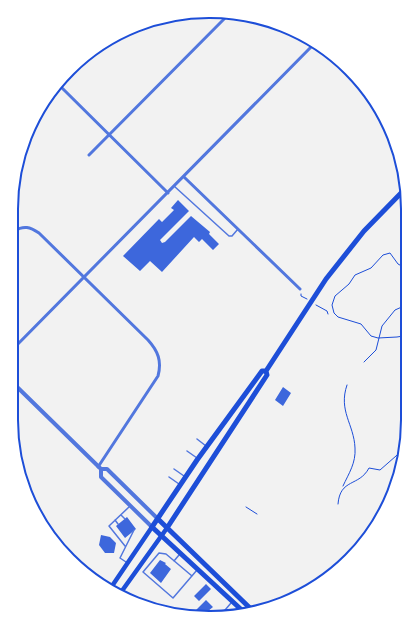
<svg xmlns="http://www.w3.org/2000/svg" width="419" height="629" viewBox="0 0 419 629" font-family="'Fira Sans Condensed',sans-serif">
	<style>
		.building { fill: #3d67dc }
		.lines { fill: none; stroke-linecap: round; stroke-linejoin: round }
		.path { stroke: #1d4ed8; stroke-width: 1 }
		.service { stroke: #5277de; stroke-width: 1.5 }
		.minor { stroke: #5277de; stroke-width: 3 }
		.tertiary { stroke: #5277de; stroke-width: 4 }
		.secondary { stroke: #1d4ed8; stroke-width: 4.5 }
		.primary { stroke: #1d4ed8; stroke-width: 5 }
		.rim { fill: none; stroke: #1d4ed8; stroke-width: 2 }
	</style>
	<rect width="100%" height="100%" fill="#f2f2f2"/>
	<path class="building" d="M178,200l11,11 -29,29 2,3 3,-1 26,-26 19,16 -1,2 10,10 -6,6 -11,-11 -3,3 -5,-5 -32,35 -12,-11 -10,10 -17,-15 36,-37 3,3 12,-12 -3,-2z
		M283,387l8,6 -8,13 -8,-6z
		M127,517l9,12 -11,9 -9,-12z
		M101,535l9,2 6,6 -2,10h-9l-6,-8z
		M160,560l6,3 -1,1 6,5 -10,14 -11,-10z
		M206,584l5,5 -12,12 -5,-5z
		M206,600l7,7 -12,10 -6,-6z"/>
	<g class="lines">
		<path class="path" d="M301,294v2l6,3
			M316,305l11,6 1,3
			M406,333l-3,3 -6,1 -19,1 -7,-2 -10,-12 -23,-7 -4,-4 -2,-8 3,-9 14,-12 6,-9 16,-7 12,-13 7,-2 8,11 9,5
			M364,362l12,-12 6,-24 13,-16 9,-4
			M343,486c6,-13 13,-23 12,-38 -1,-24 -17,-37 -8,-63
			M338,504c2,-26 21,-17 31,-36l11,2 24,-21
			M246,507l11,7"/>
		<path class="service" d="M174,186l55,50h3l6,-7
			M404,416h1
			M197,439l9,7
			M187,451l10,7
			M174,469l10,7
			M169,477l10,7
			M121,515l4,4
			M115,520l3,4
			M125,546l-16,-20 20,-19
			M174,561l5,-6
			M126,562l-6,-4 14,-28
			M192,576l-26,-22 -7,-1 -16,19 30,26 24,-28
			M220,616l11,-13"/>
		<path class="minor" d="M58,84l110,109
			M89,155l139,-140
			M184,177l116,112
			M14,231c10,-6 16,-4 25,2l109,107c10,11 14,21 10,36l-60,91
			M12,350l301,-305"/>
		<path class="tertiary" d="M12,382l89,87h6l51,50
			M101,469v8l51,50"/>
		<path class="secondary" d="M110,589l42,-62
			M119,595l48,-67"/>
		<path class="primary" d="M158,519l96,93
			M167,528l100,-153 -1,-4
			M246,614l-94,-87 45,-67 65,-89h4l60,-92 38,-48 40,-41"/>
	</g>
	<path d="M0 0H419V629H0ZM209 18H210A191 191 0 0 1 401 209V420A191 191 0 0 1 210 611H209A191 191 0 0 1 18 420V209A191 191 0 0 1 209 18Z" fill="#fff" fill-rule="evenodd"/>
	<path class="rim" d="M209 18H210A191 191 0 0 1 401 209V420A191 191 0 0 1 210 611H209A191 191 0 0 1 18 420V209A191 191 0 0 1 209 18Z"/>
</svg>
